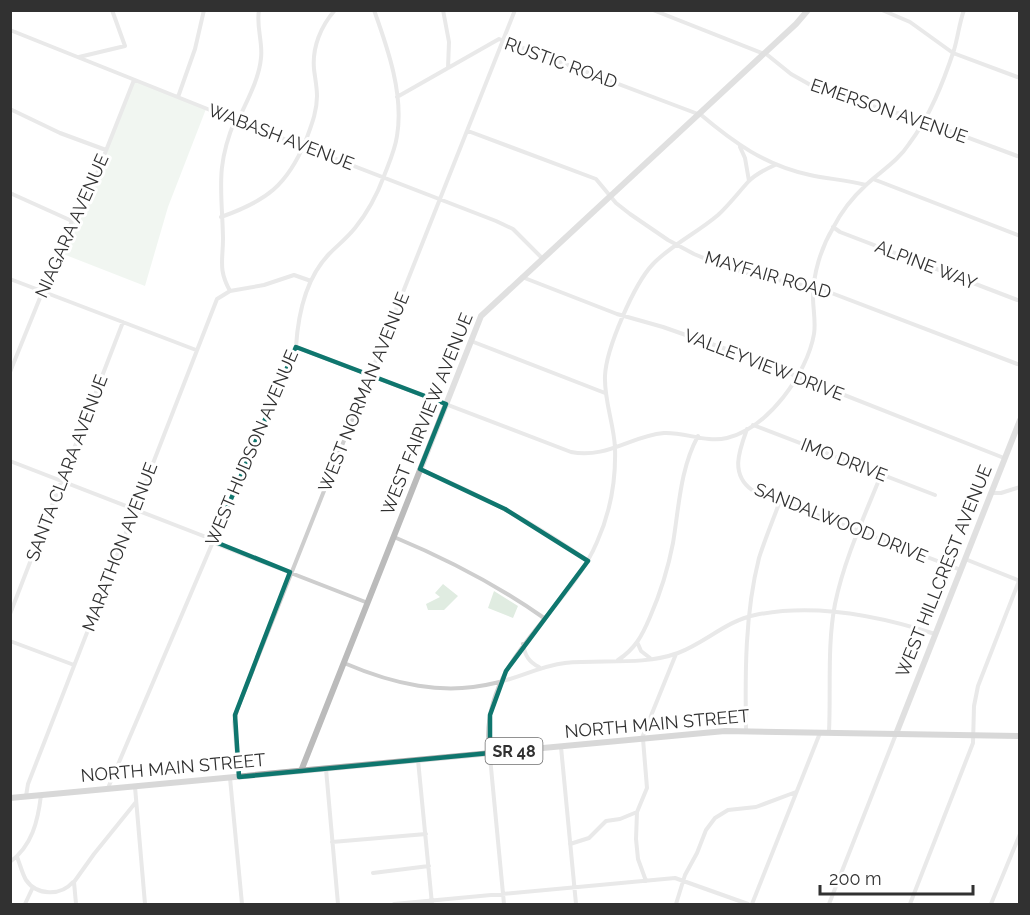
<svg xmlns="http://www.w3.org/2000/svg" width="1030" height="915" viewBox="0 0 1030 915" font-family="Raleway,sans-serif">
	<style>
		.green { fill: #e0ece1 }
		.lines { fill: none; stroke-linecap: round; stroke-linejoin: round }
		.street { stroke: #cecece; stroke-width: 4 }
		.secondary { stroke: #bbb; stroke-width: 6 }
		.primary { stroke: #a9a9a9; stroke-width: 6 }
		.marked { fill: none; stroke: #0f766e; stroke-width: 4.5; stroke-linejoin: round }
		.labels { text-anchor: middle; stroke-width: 6; stroke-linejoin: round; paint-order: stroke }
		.shield { fill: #fff; stroke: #6f6f6f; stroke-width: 1.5 }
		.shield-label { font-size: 16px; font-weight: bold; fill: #313131 }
		.street-label { font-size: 18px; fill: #313131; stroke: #fff }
	</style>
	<rect width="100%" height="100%" fill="#fff"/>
	<path class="green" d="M134,80l72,29 -38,98 -23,79 -87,-34 10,-22 15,-25z
		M443,584l15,12 -14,14h-16l-2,-6 14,-7 -5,-4z
		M494,591l24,15 -5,12 -25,-10z"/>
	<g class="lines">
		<path class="street" d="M443,10l6,32 -1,26
			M653,10l111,44
			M882,10l28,12 43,31 67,25
			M10,30l220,88 266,103 17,8 29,29
			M765,53l26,21 32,18 95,27 102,38
			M79,57l46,-11 -13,-36
			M178,97l17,-48 9,-39
			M397,97l102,-58 199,75
			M10,109l50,24 46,17
			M700,114c33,28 66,52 110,61 18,4 37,5 56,10
			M238,121c8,-19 21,-41 23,-63 2,-16 -5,-31 -2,-48
			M468,131l128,48 20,24 14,11 38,26 26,14 26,11 38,11 63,13 199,76
			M740,147l5,11 4,23
			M873,179l147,57
			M10,193l62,28
			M221,217c45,-16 66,-31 85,-77 5,-14 11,-28 11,-44 0,-9 -2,-18 -3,-27 -2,-22 7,-43 21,-59
			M833,227l7,5 180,69
			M522,277l95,37 46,13 80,28 261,103
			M10,279l186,71
			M230,291c-12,-22 -7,-30 -7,-53 -1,-48 -8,-70 12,-118
			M471,341l134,52
			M296,347l275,105c36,7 59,-16 93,-19 21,-1 42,10 63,5 41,-10 80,-64 87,-104 2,-12 -1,-25 -1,-37 0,-23 8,-49 20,-69 8,-16 20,-31 33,-43 15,-14 32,-24 43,-41 21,-28 34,-61 45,-94 4,-13 5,-26 10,-40
			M10,372l53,-131 9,-20 18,-30 44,-111
			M753,425l182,70
			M747,429c-8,22 -17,45 5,61l209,80
			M10,461l196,76 13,8 149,58
			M421,470c59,24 115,54 167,91
			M992,493h9l19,-6
			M394,537c53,22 103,48 150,81
			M965,559l55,22
			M10,614l113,-292
			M10,641l64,24
			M523,644c2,12 6,18 16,23
			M638,644l3,7 9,7
			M618,660c17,-11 24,-24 32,-43 10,-23 18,-48 23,-74 6,-36 7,-74 25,-107
			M344,663c49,21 99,33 151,20 24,-5 45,-17 70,-20 37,-4 77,3 113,-10 27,-10 48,-32 77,-38 58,-12 125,1 180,19
			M746,730c-1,-57 -1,-117 13,-172 6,-19 14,-38 21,-57
			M829,732c2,-42 -2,-87 6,-128 9,-44 29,-87 46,-129
			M642,738l34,-84
			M643,739l4,49 -10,24 -1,27 2,20 8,22
			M561,747l15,157
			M418,760l14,144
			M326,769l12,135
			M239,776l-5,-54 3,-12 278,-700
			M230,778l12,126
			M135,787l10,117
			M108,788l188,-441c2,-33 9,-68 33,-93 9,-9 18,-16 26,-26 13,-16 22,-33 29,-52 5,-13 11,-26 13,-40 7,-41 -9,-87 -23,-126
			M26,796l2,-12 189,-485 13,-8 34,-6 30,-10 17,6
			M332,842l94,-8
			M570,844l19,-6 17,-17 14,-2 17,-7
			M17,857c3,7 5,16 9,23 11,16 35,16 47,2
			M10,862c22,-16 28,-41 31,-67
			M373,873l56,-7
			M25,904l8,-17
			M76,904l-2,-22 20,-28 42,-52
			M394,904l281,-26 73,26
			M504,904l-16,-168c1,-82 80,-125 109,-194 13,-29 19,-63 18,-94 -1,-24 -11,-47 -10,-72 1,-27 29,-92 48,-112 18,-19 44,-31 65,-49 11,-10 20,-22 30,-33 7,-8 18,-13 27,-17
			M676,904l9,-29 12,-22 9,-23 9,-12 13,-8 28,-3 40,-15
			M752,904l68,-171
			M829,904l67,-170
			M910,904l63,-161 1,-37 4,-20 41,-105
			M991,904l29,-70"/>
		<path class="secondary" d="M896,734l124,-314
			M301,771l180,-455 315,-292 12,-14"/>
		<path class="primary" d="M10,798l715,-67 295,5"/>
	</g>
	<path d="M0 0H1030V915H0ZM296,347l150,57 -26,65 85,40 83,52 -82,110 -16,44v38l-251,24 -4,-62 55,-143 -77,-31z" fill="#fff" fill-opacity=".55" fill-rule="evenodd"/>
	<path class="marked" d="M296,347l150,57 -26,65 85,40 83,52 -82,110 -16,44v38l-251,24 -4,-62 55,-143 -77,-31z"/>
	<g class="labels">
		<rect class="shield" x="485.5" y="738" width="57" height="26" rx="4.5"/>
		<g class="shield-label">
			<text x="514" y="757">SR 48</text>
		</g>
		<g class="street-label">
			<text transform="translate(561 63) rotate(20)" y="6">RUSTIC ROAD</text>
			<text transform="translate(889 111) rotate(19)" y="6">EMERSON AVENUE</text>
			<text transform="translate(281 137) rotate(21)" y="6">WABASH AVENUE</text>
			<text transform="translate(72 226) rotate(-66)" y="6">NIAGARA AVENUE</text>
			<text transform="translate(926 265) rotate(21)" y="6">ALPINE WAY</text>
			<text transform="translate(768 275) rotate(16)" y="6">MAYFAIR ROAD</text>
			<text transform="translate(764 365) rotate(21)" y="6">VALLEYVIEW DRIVE</text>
			<text transform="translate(364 392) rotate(-68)" y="6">WEST NORMAN AVENUE</text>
			<text transform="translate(427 414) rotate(-68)" y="6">WEST FAIRVIEW AVENUE</text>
			<text transform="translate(252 448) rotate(-67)" y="6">WEST HUDSON AVENUE</text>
			<text transform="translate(844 460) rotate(21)" y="6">IMO DRIVE</text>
			<text transform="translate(67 468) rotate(-69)" y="6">SANTA CLARA AVENUE</text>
			<text transform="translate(841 523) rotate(22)" y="6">SANDALWOOD DRIVE</text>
			<text transform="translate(120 547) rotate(-69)" y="6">MARATHON AVENUE</text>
			<text transform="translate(944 571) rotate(-68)" y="6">WEST HILLCREST AVENUE</text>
			<text transform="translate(657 724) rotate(-5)" y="6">NORTH MAIN STREET</text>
			<text transform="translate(173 768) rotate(-5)" y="6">NORTH MAIN STREET</text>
		</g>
	</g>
	<rect width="1030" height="915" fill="none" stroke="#313131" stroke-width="24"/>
	<path d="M820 885v9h153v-9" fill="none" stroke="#313131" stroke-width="3"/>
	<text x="829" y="885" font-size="18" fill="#313131" stroke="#ffffff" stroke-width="4.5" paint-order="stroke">200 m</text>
</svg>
